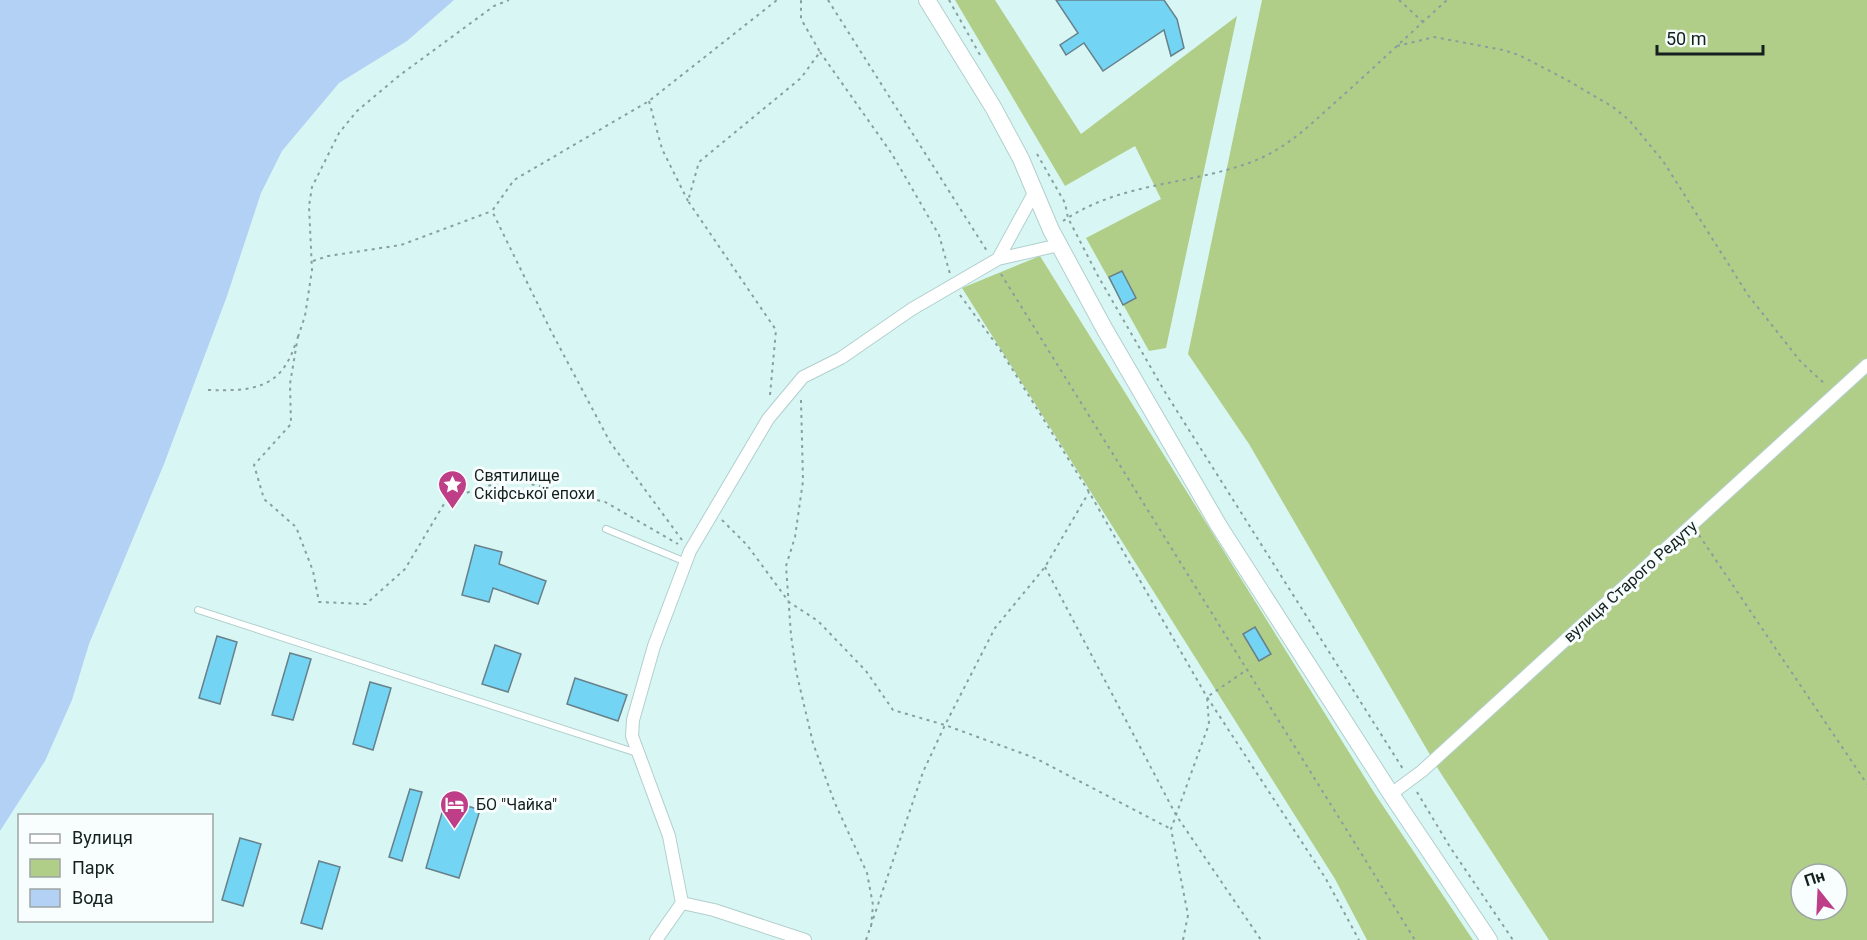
<svg xmlns="http://www.w3.org/2000/svg" width="1867" height="940" viewBox="0 0 1867 940" font-family="Roboto,sans-serif">
	<style>
		.green { fill: #b1ce89; fill-rule: evenodd }
		.water { fill: #b3d0f5 }
		.building { fill: #73d4f4; stroke: #678089; stroke-width: 1.5 }
		.lines { fill: none; stroke-linecap: round; stroke-linejoin: round }
		.lane-casing { stroke: #b1cfcd; stroke-width: 8 }
		.street-casing { stroke: #b1cfcd; stroke-width: 14 }
		.secondary-casing { stroke: #b1cfcd; stroke-width: 18 }
		.path { stroke: #889f9d; stroke-width: 2; stroke-dasharray: 3 4.5; stroke-linecap: butt }
		.lane { stroke: #fff; stroke-width: 6 }
		.street { stroke: #fff; stroke-width: 12 }
		.secondary { stroke: #fff; stroke-width: 16 }
		.labels { text-anchor: middle; stroke-width: 6; stroke-linejoin: round; paint-order: stroke }
		.poi-label { font-size: 16px; fill: #141f1e; stroke: #f8fefd; text-anchor: start }
		.street-label { font-size: 16px; fill: #141f1e; stroke: #f8fefd }
	</style>
	<rect width="100%" height="100%" fill="#d8f7f4"/>
	<path class="green" d="M955,0h40l86,134 156,-118 -71,332 -17,3 -63,-113 75,-39 -26,-53 -70,40z
		M1262,0h605v940h-318l-109,-168 -191,-328 -61,-90zM1801,874h36v36h-36z
		M1040,256l335,538 98,146h-106l-32,-61 -373,-591z"/>
	<path class="water" d="M0,0h454l-47,41 -68,42 -57,68 -21,42 -34,103 -63,168 -75,180 -17,56 -27,61 -45,70z"/>
	<path class="building" d="M1056,0h108l13,19 7,29 -13,8 -7,-26 -61,41 -19,-28 -18,12 -6,-10 18,-12z
		M1122,271l14,27 -13,7 -14,-28z
		M475,545l27,7 -3,12 47,17 -8,23 -45,-16 -4,14 -27,-7z
		M1255,627l16,27 -12,7 -16,-27z
		M217,636l20,6 -17,62 -21,-6z
		M495,645l26,9 -13,38 -26,-8z
		M290,653l21,6 -18,61 -21,-5z
		M575,678l52,17 -9,26 -51,-17z
		M370,682l21,6 -18,62 -20,-6z
		M410,789l12,3 -20,69 -13,-4z
		M446,799l34,11 -21,68 -33,-10z
		M240,838l21,6 -18,62 -21,-6z
		M319,861l21,6 -18,62 -21,-6z"/>
	<g class="lines">
		<defs>
			<path id="lane" d="M606,529l80,33
				M198,610l439,143"/>
			<path id="street" d="M998,259l36,-66
				M1391,794l31,-23 445,-406
				M682,903l32,7 91,30
				M656,940l26,-37 -13,-67 -37,-100 1,-16 21,-74 36,-95 78,-132 35,-42 38,-19 71,-49 86,-50 61,-14"/>
			<path id="secondary" d="M927,0l66,107 28,52 30,71 53,98 115,198 172,268 98,146"/>
		</defs>
		<use href="#lane" class="lane-casing"/>
		<use href="#street" class="street-casing"/>
		<use href="#secondary" class="secondary-casing"/>
		<path class="path" d="M828,0l159,251
			M949,0l31,55
			M1399,0l24,22
			M1397,46l37,-9 69,13 16,5 48,25 46,27 16,13 34,41 85,134 53,67 25,23
			M820,52l72,102 47,81 11,39
			M649,101l13,48 26,52
			M1037,154l28,49 3,15 30,58 67,116 238,377
			M1063,221c59,-40 126,-35 191,-60 38,-15 65,-45 95,-71 33,-30 65,-60 98,-90
			M313,261l15,-5 73,-11 91,-34
			M1001,274l414,666
			M960,295l39,53 90,144 118,205 119,182 33,61
			M298,336l-8,48 1,40 -37,41 10,34 32,28 17,44 6,31 47,2 39,-35 42,-70 63,-20 95,23 73,42
			M298,337l7,-21 7,-46 -3,-64 3,-19 27,-54 18,-22 43,-36 94,-69 15,-6
			M208,390c43,1 72,0 87,-45
			M770,395l6,-65 -88,-129 11,-39 102,-84 19,-26 -19,-33v-19
			M801,400l2,81 -8,56 -9,29 5,69 5,36 17,72 21,58 33,72 6,32 -2,22
			M722,520l25,25 42,57 29,19 48,50 27,39 52,15 90,33 136,71
			M1699,535l168,249
			M682,540l-72,-98 -59,-111 -59,-120 22,-31 135,-79 128,-101
			M1045,567l131,248 85,125
			M1417,792l33,55 63,93
			M866,940l57,-168 22,-47 50,-97 50,-61 44,-75
			M1183,940l5,-25 -17,-86 38,-105 -2,-27 41,-28"/>
		<use href="#lane" class="lane"/>
		<use href="#street" class="street"/>
		<use href="#secondary" class="secondary"/>
	</g>
	<defs>
		<symbol id="sight-pin" viewBox="-11 -11 22 30"><path d="M0 17L-7.5 6A9.5 9.5 0 1 1 7.5 6Z" fill="#bf3e88" stroke="#f8fefd"/><path d="M0-6L1.8-2.2L6-1.7L2.9 1.2L3.7 5.4L0 3.3L-3.7 5.4L-2.9 1.2L-6-1.7L-1.8-2.2Z" fill="#fff"/></symbol>
		<symbol id="hotel-pin" viewBox="-11 -11 22 30"><path d="M0 17L-7.5 6A9.5 9.5 0 1 1 7.5 6Z" fill="#bf3e88" stroke="#f8fefd"/><path d="M-6-4.5h1.5V1H6V5H4.5V3h-9V5H-6ZM-4 0a1.8 1.8 0 1 1 3.6 0ZM.5 0V-2.5h3Q6-2.5 6 0Z" fill="#fff"/></symbol>
	</defs>
	<g fill-rule="evenodd">
		<use href="#sight-pin" x="436" y="468" width="33" height="45"/>
		<use href="#hotel-pin" x="438" y="788" width="33" height="45"/>
	</g>
	<g class="labels">
		<g class="poi-label">
			<text x="474" y="481">Святилище<tspan x="474" dy="18">Скіфської епохи</tspan></text>
			<text x="476" y="810">БО "Чайка"</text>
		</g>
		<g class="street-label">
			<text transform="translate(1630 581) rotate(-42)" y="6">вулиця Старого Редуту</text>
		</g>
	</g>
	<rect x="18" y="814" width="195" height="108" fill="#f8fefd" stroke="#9da5a4" stroke-width="1.5"/>
	<rect x="30" y="834" width="30" height="9" fill="#ffffff" stroke="#9da5a4" stroke-width="1.5"/>
	<text x="72" y="844" font-size="18" fill="#141f1e">Вулиця</text>
	<rect x="30" y="859" width="30" height="18" fill="#b1ce89" stroke="#9da5a4" stroke-width="1.5"/>
	<text x="72" y="874" font-size="18" fill="#141f1e">Парк</text>
	<rect x="30" y="889" width="30" height="18" fill="#b3d0f5" stroke="#9da5a4" stroke-width="1.5"/>
	<text x="72" y="904" font-size="18" fill="#141f1e">Вода</text>
	<g transform="translate(1819 892) rotate(342)"><circle r="28" fill="#f8fefd" stroke="#9da5a4" stroke-width="1.5"/>
	<path d="M0-4.5L10 22L0 15L-10 22Z" fill="#bf3e88"/>
	<text y="-9" font-size="16" font-weight="bold" text-anchor="middle" fill="#141f1e">Пн</text>
	</g>
	<path d="M1657 45v9h106v-9" fill="none" stroke="#141f1e" stroke-width="3"/>
	<text x="1666" y="45" font-size="18" fill="#141f1e" stroke="#f8fefd" stroke-width="4.5" paint-order="stroke">50 m</text>
</svg>
